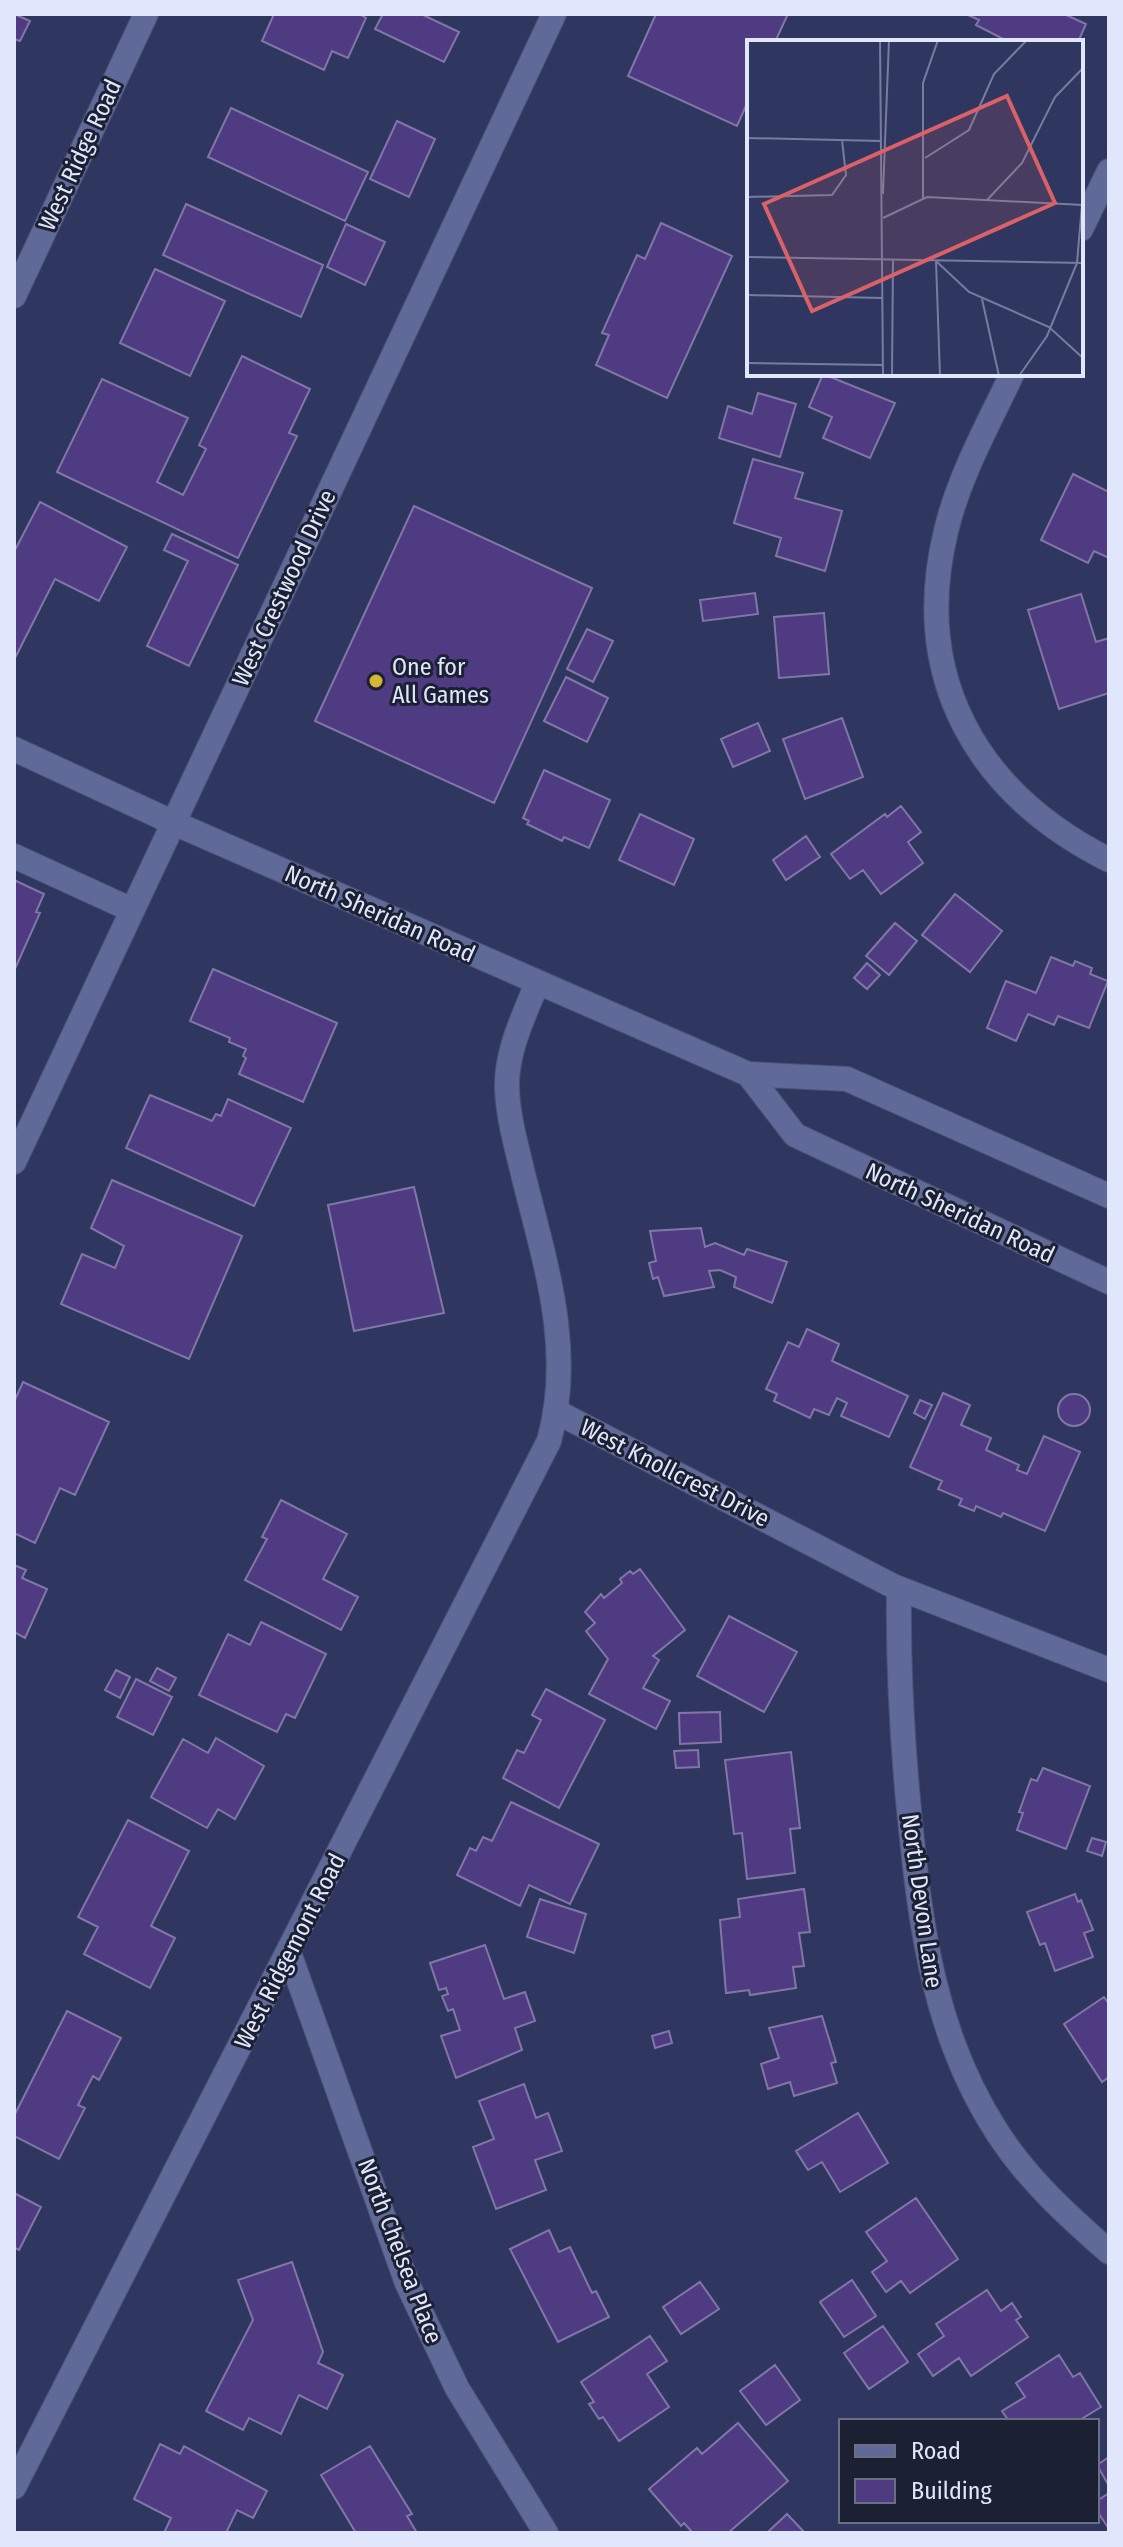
<svg xmlns="http://www.w3.org/2000/svg" width="1123" height="2547" viewBox="0 0 1123 2547" font-family="'Fira Sans Condensed',sans-serif">
	<style>
		.building { fill: #4e3b81; stroke: #8177a6; stroke-width: 2 }
		.lines { fill: none; stroke-linecap: round; stroke-linejoin: round }
		.street-casing { stroke: #4b5174; stroke-width: 26 }
		.secondary-casing { stroke: #4b5174; stroke-width: 26 }
		.street { stroke: #606a98; stroke-width: 24 }
		.secondary { stroke: #606a98; stroke-width: 24 }
		.poi-dot { fill: #d6b534; stroke: #1c2033; stroke-width: 3 }
		.labels { text-anchor: middle; stroke-width: 6; stroke-linejoin: round; paint-order: stroke }
		.street-label { font-size: 24px; fill: #e0e6fb; stroke: #1c2033 }
		.poi-label { font-size: 24px; fill: #e0e6fb; stroke: #1c2033; text-anchor: start }
		.inset-road { fill: none; stroke: #767d9e; stroke-width: 2 }
		.view { fill: #d96167; fill-opacity: 0.15; stroke: #d96167; stroke-width: 4 }
		.inset-edge { fill: none; stroke: #e0e6fb; stroke-width: 4 }
	</style>
	<rect width="100%" height="100%" fill="#2f3760"/>
	<path class="building" d="M14,14l16,7 -10,20 -6,-2z
		M274,14h85l7,4 -18,40 -16,-7 -8,19 -62,-29z
		M383,14h38l38,18 -15,30 -69,-33z
		M656,14h132l-13,28h-26v57l-12,27 -109,-50z
		M966,14h98l22,10 -8,18h-69l-33,-17 3,-5z
		M231,108l137,64 -23,49 -137,-64z
		M397,121l38,18 -26,58 -39,-18z
		M186,204l137,61 -22,52 -138,-62z
		M661,223l71,33 -65,142 -71,-33 13,-30 -7,-2 35,-78 8,4z
		M346,224l39,18 -20,43 -38,-18z
		M155,269l70,32 -35,75 -70,-33z
		M242,356l68,33 -21,44 8,3 -59,122 -181,-86 45,-93 86,39 -31,64 26,13 23,-46 -7,-4z
		M823,374l72,29 -25,55 -47,-20 9,-21 -23,-10z
		M758,393l38,11 -16,53 -61,-19 9,-32 24,8z
		M753,459l50,14 -8,25 47,13 -17,60 -49,-15 5,-18 -47,-15z
		M1073,474l36,18v66l-15,-7 -6,12 -47,-23z
		M40,502l87,45 -28,54 -44,-22 -40,79 -1,-106z
		M414,506l178,82 -98,215 -179,-82z
		M172,534l66,31 -49,101 -42,-20 41,-85 -24,-11z
		M755,593l3,21 -55,7 -3,-21z
		M1081,594l15,48 13,-4v55l-50,16 -31,-99z
		M824,613l5,61 -50,4 -5,-61z
		M587,629l26,12 -20,41 -26,-13z
		M566,677l42,21 -21,44 -43,-21z
		M842,718l21,59 -58,22 -22,-60z
		M758,723l12,28 -37,16 -12,-28z
		M544,770l66,30 -21,48 -25,-11 -2,4 -35,-17 2,-3 -6,-3z
		M901,806l20,26 -13,10 15,21 -42,31 -18,-24 -13,9 -19,-25 54,-40 2,3z
		M640,814l54,25 -20,46 -55,-25z
		M806,836l14,21 -34,23 -13,-20z
		M14,880l30,14 -8,18 4,1 -26,58z
		M955,894l47,37 -32,41 -48,-37z
		M895,923l22,18 -28,34 -23,-19z
		M1051,957l22,9 2,-5 17,7 -2,6 18,7 -19,47 -31,-12 -4,9 -26,-11 -12,27 -29,-13 19,-47 30,12z
		M867,963l13,12 -13,14 -13,-11z
		M213,969l124,54 -34,79 -64,-28 7,-16 -3,-2 3,-7 -17,-7 1,-4 -40,-17z
		M150,1095l62,26 4,-7 5,2 7,-17 63,29 -37,78 -128,-58z
		M112,1180l130,56 -53,123 -128,-55 21,-50 33,14 9,-22 -33,-18z
		M414,1187l30,126 -90,18 -26,-126z
		M701,1228l4,19 10,-4 29,12 3,-6 40,13 -15,41 -38,-16 2,-10 -16,-7 -11,1 5,16 -50,9 -6,-19 -5,2 -4,-16 7,-2 -6,-30z
		M807,1329l32,15 -7,17 76,35 -19,41 -48,-21 6,-13 -10,-5 -8,17 -15,-6 -4,9 -36,-17 3,-7 -11,-5 22,-47 11,5z
		M23,1382l86,40 -34,73 -15,-7 -25,55 -21,-10v-131z
		M943,1393l27,12 -9,20 30,13 -5,12 33,15 -2,5 10,4 17,-38 36,16 -35,79 -42,-18 -2,4 -25,-11 -2,5 -15,-6 3,-6 -24,-10 4,-8 -32,-14z
		M1058 1410a16 16 0 1 1 32 0a16 16 0 1 1-32 0Z
		M920,1400l12,5 -7,14 -11,-6z
		M281,1500l66,34 -24,45 35,18 -17,33 -96,-50 22,-41 -5,-2z
		M14,1565l12,5 -4,8 25,11 -22,49 -11,-6z
		M640,1569l45,61 -32,26 6,4 -16,28 27,13 -14,28 -67,-35 19,-35 -22,-28 9,-8 -10,-11 16,-18 3,4 18,-15 -2,-4 10,-8 3,3z
		M729,1616l68,36 -33,60 -67,-36z
		M261,1622l65,32 -31,64 -9,-4 -9,18 -78,-37 29,-61 22,11z
		M157,1668l19,10 -7,13 -19,-10z
		M116,1670l14,7 -10,21 -15,-8z
		M136,1679l36,18 -19,38 -36,-18z
		M546,1689l59,31 -46,88 -56,-30 14,-28 7,3 17,-33 -9,-5z
		M720,1712l1,30 -41,2 -1,-31z
		M216,1738l48,28 -29,53 -17,-10 -11,19 -56,-31 32,-58 25,14z
		M698,1750l1,17 -23,1 -2,-17z
		M791,1752l9,76 -10,1 5,44 -48,6 -5,-46 -8,1 -9,-74z
		M1043,1768l47,18 -24,63 -49,-19 6,-17 -4,-1 12,-33 6,2z
		M511,1802l88,42 -29,60 -41,-19 -9,21 -63,-31 13,-27 6,3 7,-14 9,4z
		M128,1820l61,31 -38,75 24,12 -25,50 -66,-34 14,-27 -20,-10z
		M1092,1838l14,4 -4,14 -15,-5z
		M804,1889l6,43 -11,1 5,33 -11,1 3,21 -46,7 -1,-5 -23,3 -6,-73 20,-3 -2,-18z
		M1075,1894l3,8 3,-2 12,30 -9,3 9,24 -38,14 -10,-28 -5,2 -13,-33z
		M540,1899l46,15 -12,39 -47,-16z
		M485,1945l19,54 21,-7 10,29 -20,7 7,22 -66,28 -15,-42 19,-6 -7,-21 -5,2 -6,-15 6,-2 -2,-6 -7,2 -9,-27z
		M1104,1997l5,7v73l-7,5 -38,-58z
		M67,2011l54,27 -22,42 -6,-4 -15,29 7,3 -26,51 -45,-23v-20z
		M822,2016l14,46 -5,1 6,20 -43,13 -4,-14 -22,7 -7,-25 18,-6 -10,-30z
		M669,2031l3,12 -17,5 -3,-12z
		M524,2084l12,34 12,-5 14,38 -27,9 11,30 -50,19 -23,-62 21,-8 -15,-38z
		M858,2113l30,50 -48,29 -18,-30 -14,8 -12,-19z
		M14,2193l27,14 -22,43 -5,-3z
		M916,2198l42,61 -48,34 -9,-12 -15,11 -14,-20 15,-11 -21,-29z
		M549,2230l10,22 11,-5 22,46 4,-2 13,26 -51,25 -48,-93z
		M292,2262l31,90 -5,11 25,12 -16,34 -28,-14 -18,39 -32,-16 -6,12 -37,-19 47,-91 -15,-40z
		M852,2280l24,36 -32,21 -24,-35z
		M700,2282l19,27 -38,25 -18,-27z
		M987,2290l14,21 11,-8 9,14 -5,3 12,17 -57,39 -12,-18 -26,18 -15,-22 26,-18 -8,-12z
		M883,2326l25,36 -39,27 -25,-36z
		M650,2336l17,25 -20,13 22,33 -50,34 -16,-24 -4,2 -10,-15 5,-2 -13,-20z
		M1059,2355l14,22 7,-4 21,34 -23,14h-69l-7,-10 23,-14 -9,-14z
		M775,2365l25,35 -34,25 -26,-34z
		M738,2423l50,58 -60,52h-35l-9,-10 -3,3 -32,-37 48,-41 5,6z
		M160,2444l20,10 4,-8 83,45 -14,27 -16,-8 -11,23h-62l7,-15 -37,-19z
		M370,2446l42,68 -5,2 10,17h-61l-35,-58z
		M1109,2457v29l-12,-21z
		M1109,2493v36l-12,-18v-10z
		M787,2514l18,19h-34l-2,-2z"/>
	<g class="lines">
		<defs>
			<path id="street" d="M1081,229l28,-58
				M14,296l132,-282
				M1012,374c-24,51 -53,102 -66,157 -36,148 32,263 163,329
				M14,856l118,54
				M14,1162l540,-1148
				M555,1411l338,175 216,84
				M899,1589c-1,78 3,153 11,231 11,111 25,216 87,312 30,47 71,84 112,120
				M289,1953l118,330 50,105 89,145
				M14,2487l535,-1046c25,-90 -3,-175 -25,-263 -7,-30 -16,-60 -17,-90 -1,-37 17,-72 30,-105"/>
			<path id="secondary" d="M14,749l160,74 574,251 99,5 262,117
				M748,1074l47,61 314,147"/>
		</defs>
		<use href="#street" class="street-casing"/>
		<use href="#secondary" class="secondary-casing"/>
		<use href="#street" class="street"/>
		<use href="#secondary" class="secondary"/>
	</g>
	<circle class="poi-dot" cx="376" cy="681" r="8"/>
	<g class="labels">
		<g class="street-label">
			<text transform="translate(80 155) rotate(-65)" y="8">West Ridge Road</text>
			<text transform="translate(284 588) rotate(-65)" y="8">West Crestwood Drive</text>
			<text transform="translate(380 914) rotate(24)" y="8">North Sheridan Road</text>
			<text transform="translate(960 1213) rotate(25)" y="8">North Sheridan Road</text>
			<text transform="translate(675 1473) rotate(27)" y="8">West Knollcrest Drive</text>
			<text transform="translate(922 1901) rotate(82)" y="8">North Devon Lane</text>
			<text transform="translate(290 1951) rotate(-63)" y="8">West Ridgemont Road</text>
			<text transform="translate(400 2251) rotate(69)" y="8">North Chelsea Place</text>
		</g>
		<g class="poi-label">
			<text x="392" y="675">One for<tspan x="392" dy="28">All Games</tspan></text>
		</g>
	</g>
	<g transform="translate(747 40)">
		<rect width="336" height="336" fill="#2f3760"/>
		<path class="inset-road" d="M133,0l3,336M0,98l135,3M178,118l44,-28 25,-56 33,-34M136,154l6,-154M0,157l85,-2 14,-20 -4,-35M176,158v-115l15,-43M240,160l35,-37 33,-66 28,-29M136,178l44,-21 156,8M0,217l336,6M189,221l33,31 80,35 34,31M189,221l4,115M0,255l135,3M235,259l17,77M0,323l135,2M145,336l1,-116M272,336l28,-40 30,-73 6,-70"/>
		<path class="view" d="M260,56l48,107 -243,108 -48,-107z"/>
		<rect width="336" height="336" class="inset-edge"/>
	</g>
	<rect width="1123" height="2547" fill="none" stroke="#e0e6fb" stroke-width="32"/>
	<rect x="839" y="2419" width="260" height="104" fill="#1c2033" stroke="#6a6f83" stroke-width="2"/>
	<rect x="855" y="2445" width="40" height="12" fill="#606a98" stroke="#6a6f83" stroke-width="2"/>
	<text x="911" y="2459" font-size="24" fill="#e0e6fb">Road</text>
	<rect x="855" y="2479" width="40" height="24" fill="#4e3b81" stroke="#6a6f83" stroke-width="2"/>
	<text x="911" y="2499" font-size="24" fill="#e0e6fb">Building</text>
</svg>
